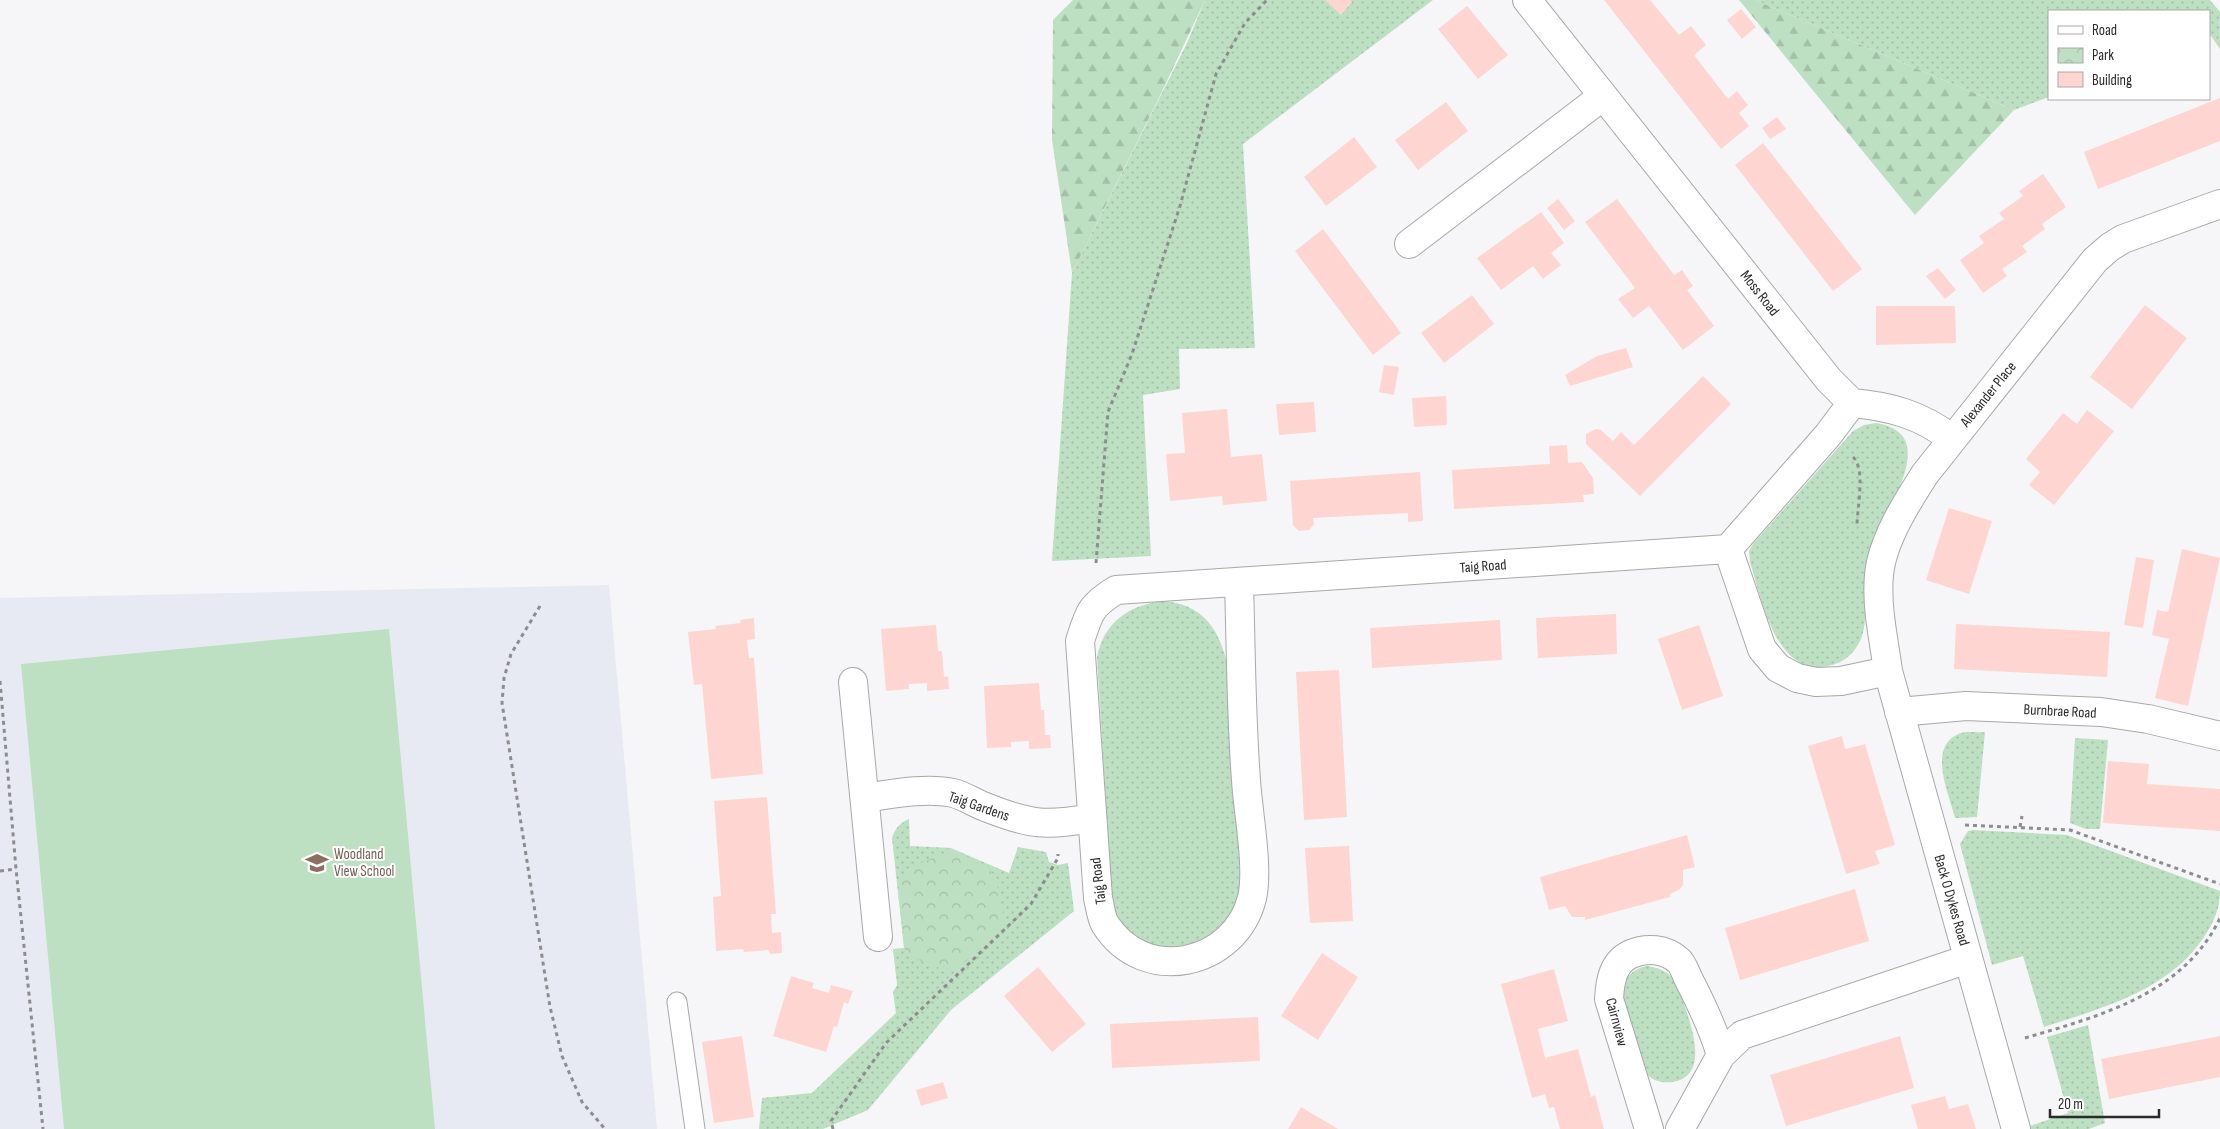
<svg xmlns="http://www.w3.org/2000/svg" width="2220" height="1129" viewBox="0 0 2220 1129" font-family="'Sofia Sans Condensed',sans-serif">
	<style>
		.built { fill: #e8eaf3 }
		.grass { fill: url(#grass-dots) }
		.forest { fill: url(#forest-firs) }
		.park { fill: url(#park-crowns) }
		.pitch { fill: #bddfc2 }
		.building { fill: #fed5d0 }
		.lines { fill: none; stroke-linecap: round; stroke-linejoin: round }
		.lane-casing { stroke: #a8a8ab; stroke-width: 21 }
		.street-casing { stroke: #a8a8ab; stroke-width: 30 }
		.path { stroke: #8c8d8e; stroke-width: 3; stroke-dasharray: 4 4; stroke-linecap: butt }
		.lane { stroke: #fff; stroke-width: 19 }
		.street { stroke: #fff; stroke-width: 28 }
		.labels { text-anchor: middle; stroke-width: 4; stroke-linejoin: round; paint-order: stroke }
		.street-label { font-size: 15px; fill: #292a2a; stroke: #fff }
		.education-label { font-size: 15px; fill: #785e54; stroke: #fff; text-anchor: start }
	</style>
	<defs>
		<pattern id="grass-dots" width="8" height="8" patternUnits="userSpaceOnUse" patternTransform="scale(1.25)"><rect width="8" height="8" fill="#bddfc2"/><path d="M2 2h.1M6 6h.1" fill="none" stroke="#a2c0a7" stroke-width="1.8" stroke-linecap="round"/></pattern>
		<pattern id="forest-firs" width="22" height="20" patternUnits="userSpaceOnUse" patternTransform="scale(1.25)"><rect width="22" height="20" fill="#bddfc2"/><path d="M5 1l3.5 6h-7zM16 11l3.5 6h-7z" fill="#a2c0a7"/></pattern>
		<pattern id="park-crowns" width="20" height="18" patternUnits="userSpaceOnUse" patternTransform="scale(1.25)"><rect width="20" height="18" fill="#bddfc2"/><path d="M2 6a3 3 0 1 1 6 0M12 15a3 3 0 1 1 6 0" fill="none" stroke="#a2c0a7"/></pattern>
	</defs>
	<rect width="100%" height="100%" fill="#f6f6f8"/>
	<path class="built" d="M609,585l48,544h-657v-531z"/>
	<path class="grass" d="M1205,0h228l-190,144 12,204 -76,1 1,40 -37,6 8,161 -99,5 20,-288 115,-230z
		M1755,0h455l10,12v37l-9,-13h-2v-25h-160v86l-35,13z
		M1876,423c13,2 28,8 31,23 6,32 -26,69 -35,99 -2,10 -5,20 -6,30 -3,21 3,43 -5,64 -7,15 -17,24 -33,27 -52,12 -67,-69 -78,-104l-1,-11 4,-7 100,-113 11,-6z
		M1163,601c37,3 54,24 63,58l14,215c-1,13 -1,29 -8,41 -22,35 -83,46 -110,9 -4,-6 -7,-14 -10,-21l-15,-246c7,-35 32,-52 66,-56z
		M1985,732l-8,85 -22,1c-6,-24 -29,-73 6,-85 7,-2 16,0 24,-1z
		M2075,738l33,2 -8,89h-14l-16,-6z
		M909,819l1,27 41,2 58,25 9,-26 28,5 3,10 9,3 10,-2 6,48 -123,99 -83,100 -45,19h-64l3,-31 50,-5 84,-80 -3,-21 4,-7 -4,-36 11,-1 -12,-110c3,-10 8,-15 17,-19z
		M1973,830l94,5 153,56c0,17 -6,31 -16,46 -36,54 -102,71 -160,90l-21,-71 -31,9 -32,-121 8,-13z
		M1647,966c13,2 22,6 30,17 7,25 40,93 -5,99 -9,1 -18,0 -25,-8 -6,-7 -8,-22 -11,-32 -9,-25 -29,-67 11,-76z
		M2088,1025l17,98 -16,6h-58l-1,-3 38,-13 -21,-76z"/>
	<path class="forest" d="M1073,0h132l-47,100 -86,173 -20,-133 1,-120z
		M1739,0h16l259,110 -99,105z"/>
	<path class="park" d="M952,850l36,17 8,12 9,45 -48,46 -29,-4 -23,-16 -6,-62 5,-15 12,-8z"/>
	<path class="pitch" d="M389,629l46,500h-371l-43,-465z"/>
	<path class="building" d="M1325,0h25l2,2 -11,13z
		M1604,0h46l29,35 12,-9 15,19 -12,10 34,44 9,-8 11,14 -9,8 10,13 -28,23z
		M1467,6l41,49 -30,24 -40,-50z
		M1741,9l15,18 -14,12 -15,-19z
		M2220,98v43l-122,48 -14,-37z
		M1446,102l22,29 -50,39 -23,-30z
		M1777,117l9,12 -16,10 -8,-11z
		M1354,137l23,30 -51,39 -22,-29z
		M1763,143l99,126 -29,22 -98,-126z
		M2043,174l23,33 -24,17 3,5 -23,17 5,6 -25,17 5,7 -24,17 -23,-33 24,-17 -5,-7 25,-17 -5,-6 24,-17 -4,-5z
		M1558,199l17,22 -11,9 -17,-22z
		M1617,199l57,76 8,-5 11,16 -6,4 27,36 -31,24 -34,-44 -16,12 -15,-19 17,-11 -50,-66z
		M1541,212l23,31 -13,10 10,12 -18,14 -10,-13 -32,24 -24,-32z
		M1323,229l78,104 -28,22 -78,-104z
		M1938,268l18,22 -11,9 -19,-23z
		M1472,295l22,29 -50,39 -23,-30z
		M2145,305l42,33 -55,71 -42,-32z
		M1876,306h79l1,37 -80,2z
		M1626,348l7,19 -63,19 -5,-11 32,-19z
		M1384,365l15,2 -5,28 -15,-3z
		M1703,376l28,28 -91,92 -54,-52v-10l10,-5 5,1 12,11 8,-9 13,13z
		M1446,396l1,29 -33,2 -2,-29z
		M1314,402l2,30 -37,3 -3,-31z
		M1227,409l4,48 31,-3 5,47 -44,4 -1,-9 -52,5 -4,-47 19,-1 -3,-40z
		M2087,410l27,21 -60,74 -25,-20 11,-13 -14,-13 37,-46 14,11z
		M1567,445l1,18 14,-1 11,16 1,16 -11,1 1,7 -130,7 -2,-39 98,-6 -1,-18z
		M1420,472l3,49 -15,1v-9l-95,5 1,6 -5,6 -10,1 -6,-6 -3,-44z
		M1949,508l43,13 -23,73 -43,-14z
		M2182,549l38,9 -32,148 -33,-8 14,-59 -17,-4 5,-25 11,2z
		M2136,557l18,3 -11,68 -19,-3z
		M1616,614l1,40 -79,4 -2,-40z
		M754,618l1,21 -8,1 2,18h5l9,116 -52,5 -9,-95 -8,1 -6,-53 28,-3 -1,-3 26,-3 -1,-3z
		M1500,620l2,40 -130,8 -2,-40z
		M1956,624l154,8 -3,45 -153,-8z
		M936,625l2,26h4l2,26 4,-1 1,13 -22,2v-8l-18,1v5l-23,2 -5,-62z
		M1699,625l24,71 -41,14 -24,-71z
		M1339,670l8,147 -43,3 -8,-148z
		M1039,683l2,27h3l1,25h5l1,13 -22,1v-8l-18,1v5l-24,1 -3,-62z
		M1842,736l3,13 20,-5 30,101 -20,6 5,13 -34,10 -38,-128z
		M2108,761l41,3 -2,20 73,5v42l-117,-8z
		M767,797l9,117h-5l1,19 9,-1 1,21 -12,1 -1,-4 -25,2 -1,-3 -27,2 -3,-54 8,-1 -7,-95z
		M1687,835l8,32 -12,3v15l-3,4 -10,5v3l-85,23v-3h-13l-7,-11 -16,4 -9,-33z
		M1349,846l4,75 -43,2 -5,-75z
		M1855,889l14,52 -129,39 -15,-52z
		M1322,953l36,24 -40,63 -37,-24z
		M1038,967l48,57 -34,28 -48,-56z
		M1554,969l14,52 -30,8 7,29 33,-9 13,48 4,-2 9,34h-44l-6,-22 -5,1 -4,-14 -13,4 -31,-114z
		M791,976l23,7 -2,5 17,5 2,-8 22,6 -5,13 -4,-2 -7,25 -3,-1 -8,26 -53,-16z
		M1258,1017l2,44 -148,7 -2,-44z
		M742,1036l12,81 -40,6 -12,-81z
		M1900,1036l14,52 -128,38 -16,-51z
		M2220,1036v41l-111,22 -8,-40z
		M943,1082l5,16 -27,8 -5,-16z
		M1945,1096l4,13 19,-5 8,25h-58l-7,-24z
		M1301,1107l27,16 10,6h-50z"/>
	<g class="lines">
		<defs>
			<path id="lane" d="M677,1002l18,127"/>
			<path id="street" d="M1527,0l302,380 23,23c37,3 70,12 100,36
				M1409,244l194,-148
				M1728,549l34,100 16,19 19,10 19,4 25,-1 47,-10
				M1239,583c2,66 2,132 7,197 2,33 13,88 6,118 -17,68 -108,88 -147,26 -4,-7 -5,-18 -7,-26l-18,-257c9,-28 10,-35 36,-51l612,-41 100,-114 24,-32
				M853,682l25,255
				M1899,712l67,-6 135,6 47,7 72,17
				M865,798c26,-4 62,-11 88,-5 12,3 23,11 35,15 43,17 58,18 104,10
				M1649,1129l-40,-130c1,-18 4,-37 22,-45 16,-7 34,-5 47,6 5,4 8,14 11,20 13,25 24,48 32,75
				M1680,1129l41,-74 21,-20 226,-76
				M2016,1129l-128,-458c-4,-31 -12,-64 -9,-96 3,-34 28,-73 46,-101l170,-214 15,-13 13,-8 97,-35"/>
		</defs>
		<use href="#lane" class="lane-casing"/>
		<use href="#street" class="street-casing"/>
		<path class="path" d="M1853,457c13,12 4,51 4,69
			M1096,563l12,-151 24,-58 48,-148 36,-132 29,-51 22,-23
			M540,606l-29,48 -7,24 -2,25 48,304 12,49 20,46 23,27
			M0,681l16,188 27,260
			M1965,825l105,5 150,54
			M2020,827l2,-11
			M0,871l16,-2
			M2025,1038c75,-22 159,-44 195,-120
			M833,1129l-2,-8 55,-78 145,-139 27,-46v-4"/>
		<use href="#lane" class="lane"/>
		<use href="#street" class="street"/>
	</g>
	<defs>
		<symbol id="school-bare" viewBox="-9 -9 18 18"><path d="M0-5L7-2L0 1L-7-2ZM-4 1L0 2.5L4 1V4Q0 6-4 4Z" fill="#8d6e63" stroke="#fff" stroke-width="2.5" paint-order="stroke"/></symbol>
	</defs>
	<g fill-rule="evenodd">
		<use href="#school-bare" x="301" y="847" width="32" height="32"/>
	</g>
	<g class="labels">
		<g class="street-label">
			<text transform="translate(1760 293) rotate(52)" y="5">Moss Road</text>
			<text transform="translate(1988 394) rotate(-51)" y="5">Alexander Place</text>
			<text transform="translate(1483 566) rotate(-4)" y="5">Taig Road</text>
			<text transform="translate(2060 711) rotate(3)" y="5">Burnbrae Road</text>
			<text transform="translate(979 806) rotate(19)" y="5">Taig Gardens</text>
			<text transform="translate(1098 881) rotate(-97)" y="5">Taig Road</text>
			<text transform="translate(1952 900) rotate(74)" y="5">Back O Dykes Road</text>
			<text transform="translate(1617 1022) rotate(75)" y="5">Cairnview</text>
		</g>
		<g class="education-label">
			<text x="334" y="859">Woodland<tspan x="334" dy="17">View School</tspan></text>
		</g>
	</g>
	<rect x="2048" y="10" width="162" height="90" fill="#ffffff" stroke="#a9aaaa"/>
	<rect x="2058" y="26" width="25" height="8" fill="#ffffff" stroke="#a9aaaa"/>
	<text x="2092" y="35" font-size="15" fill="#292a2a">Road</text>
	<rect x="2058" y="48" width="25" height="15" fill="url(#park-crowns)" stroke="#a9aaaa"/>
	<text x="2092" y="60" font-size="15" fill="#292a2a">Park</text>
	<rect x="2058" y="72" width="25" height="15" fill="#fed5d0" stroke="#a9aaaa"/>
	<text x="2092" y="85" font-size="15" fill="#292a2a">Building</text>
	<path d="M2050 1109v8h109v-8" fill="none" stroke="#292a2a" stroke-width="2.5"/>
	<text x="2058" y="1109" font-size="15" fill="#292a2a" stroke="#ffffff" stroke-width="4" paint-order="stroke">20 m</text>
</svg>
